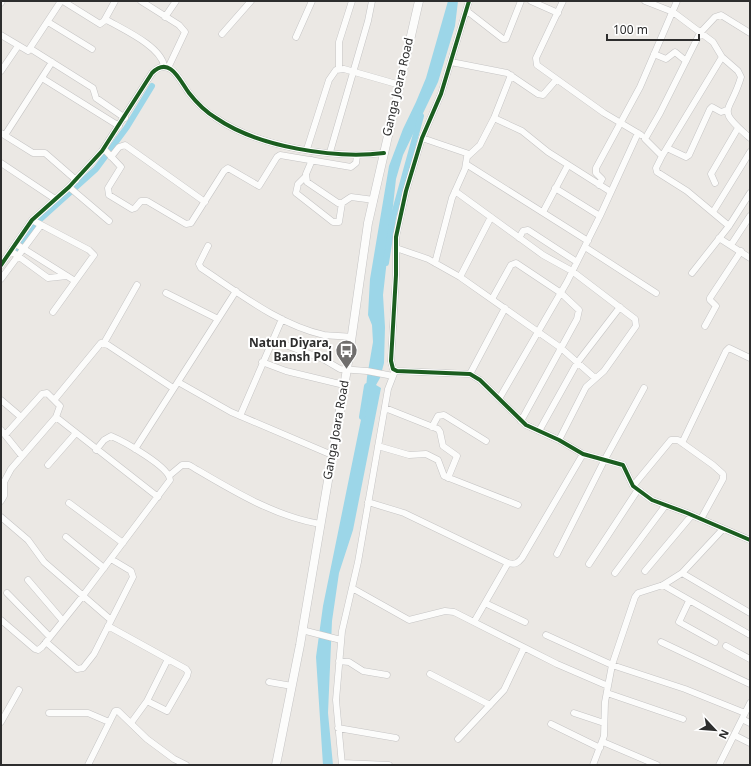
<svg xmlns="http://www.w3.org/2000/svg" width="751" height="766" viewBox="0 0 751 766" font-family="'Noto Sans',sans-serif">
	<style>
		.water { fill: #9cd6e8 }
		.lines { fill: none; stroke-linecap: round; stroke-linejoin: round }
		.canal { stroke: #9cd6e8; stroke-width: 6 }
		.street-casing { stroke: #c5c4c4; stroke-width: 7 }
		.secondary-casing { stroke: #c5c4c4; stroke-width: 9 }
		.street { stroke: #fcfcfb; stroke-width: 6 }
		.secondary { stroke: #fcfcfb; stroke-width: 8 }
		.cycleway-casing { stroke: #fff; stroke-width: 6 }
		.cycleway { stroke: #1b5e20; stroke-width: 4 }
		.labels { text-anchor: middle; stroke-width: 4; stroke-linejoin: round; paint-order: stroke }
		.street-label { font-size: 12px; fill: #2d2d2d; stroke: #fff }
		.poi-label { font-size: 12px; font-weight: bold; fill: #2d2d2d; stroke: #fff; text-anchor: end }
	</style>
	<rect width="100%" height="100%" fill="#ebe8e4"/>
	<path class="water" d="M448,1h10l-3,25 -17,56 -35,73 -7,24 -13,116 2,32 -1,36 -4,15 -4,7 5,3 -28,142 -14,43 -7,48 -4,92 5,52h-10l-7,-108 7,-51 42,-206 2,-23 6,-35 -1,-17 -4,-10 2,-36 19,-113 14,-37 13,-27 10,-24z"/>
	<g class="lines">
		<path class="canal" d="M18,251l18,-28 60,-54 31,-42 25,-41
			M386,263l7,-45 28,-102
			M362,417l5,-31"/>
		<defs>
			<path id="street" d="M63,1l37,23 4,-3 11,-20
				M141,1l38,24 6,7 -17,36
				M469,1l-28,93 -19,44 -16,53 -10,46v38l-5,86 2,8 4,2 73,3 10,6 46,45 33,15 24,14 40,11 10,21 19,14 35,13 63,27
				M531,1l27,12
				M563,1l-27,57 1,7 67,48 37,22
				M645,1l28,11 40,30 9,15 16,14 3,6c-11,38 -27,30 9,61
				M1,3l1,-2
				M467,11l36,28h3l15,-38
				M165,17l11,-16
				M105,19c17,10 56,27 59,47
				M48,22l44,27
				M750,33l-29,-18 -6,2 -15,16 -40,80 -15,26 17,17 -6,12 1,4 30,19 42,35 21,-33
				M222,34l29,-33
				M1,35l27,16 33,-50
				M296,37l16,-36
				M31,49l62,39 3,10 29,20
				M654,54l12,5 9,-7 11,9
				M451,62l56,11 31,21 5,1 13,-15
				M339,68v-26l13,-41
				M1,71l17,-25
				M42,78l77,48
				M494,118l28,13 26,21 63,40
				M1,133l32,20h12l31,27
				M5,135l47,-73
				M422,138l47,16
				M667,148l19,9 3,-2 21,-46 2,-2 9,5 6,-2
				M104,149l17,18 -13,21 1,7 23,14 3,-1 6,-7h6l39,23 5,-1 33,-52 4,-3 31,18 18,-29 3,-2 71,12 5,-4 1,-7
				M307,149l22,-69 7,-10 8,-1 56,16
				M330,152l38,-131 4,-20
				M662,156l60,-99
				M111,157l8,-10 6,-2 80,57
				M312,160l-6,14 1,8 31,21h4l9,-6 23,3
				M1,163l54,36
				M466,164l122,77
				M305,177l-7,7 -2,9 37,29h6l3,-19
				M715,183l-4,-9 27,-46
				M599,185l3,-6 -6,-6v-5l44,-81 37,-86
				M69,187l40,34
				M555,188l45,28
				M455,191l88,64 29,16 63,48 1,7 -32,45 -18,16 -27,53
				M543,212l25,-47
				M713,212l37,-60
				M32,220l57,30 5,5 -41,57
				M519,238l4,-7 5,-1 49,32
				M719,238l31,20
				M16,244l59,37
				M731,245l19,-29
				M208,246l-9,18 2,4c38,25 78,57 123,67 9,1 19,1 28,2
				M585,247l71,46
				M396,248l32,11 32,18 101,71 34,30
				M11,251l37,27 19,-2
				M435,263l17,-65 13,-29 2,-12 13,-12 14,-27 17,-43
				M1,265l31,-45 37,-33 33,-36 50,-78c18,-18 28,8 37,20 7,9 17,19 27,25 42,29 118,41 168,35
				M692,273l37,-47
				M460,277l31,-60
				M1,279l40,-54
				M166,293l52,26
				M492,299l19,-34 5,-2 45,30 18,17 -2,9 -56,102
				M705,326l11,-20 -6,-6v-2l31,-47
				M272,340l51,19 17,10 27,2 26,5
				M104,343l33,-58
				M262,362l24,9 58,14
				M470,374l35,-66
				M178,382l53,30 101,43
				M55,399l46,-56 7,2 65,43
				M499,399l68,-117 33,-66 38,-83
				M1,400l20,17
				M385,408l53,21 2,3 3,14 14,10 -9,22
				M240,416l42,-97
				M56,417l102,80
				M432,427l6,-11 6,-1 42,26
				M1,430l21,26
				M539,431l38,-68 43,-56
				M682,443l44,-92 3,-3 21,10
				M378,446l31,9 17,-1 12,6 6,16 74,29
				M135,449l101,-158
				M48,465l28,-32
				M170,475l12,-10h7c41,24 84,51 131,59
				M633,486l38,-46h7l35,25 10,9v5l-22,40
				M1,501l3,-5v-14l7,-13 45,-52 4,-11 -13,-13 -5,1 -36,40
				M368,502l36,11 104,50c7,2 10,0 14,-5l61,-104
				M69,503l54,40
				M1,517l27,23 16,22 67,58
				M66,537l38,31
				M557,554l48,-95 39,-71
				M589,564l48,-73
				M645,571l47,-56
				M615,573l50,-67
				M682,573l68,40
				M28,580l35,41
				M663,585l87,50
				M352,588l57,32 36,-9 9,1 103,52 51,22
				M7,593l43,44
				M689,601l-10,21 36,20
				M485,603l40,19
				M1,620l34,29 3,1 4,-3 40,-50 88,-117c0,-13 -47,-39 -59,-44l-7,4 -8,10
				M474,622l34,-59
				M108,626l78,43 2,3 -1,4 -20,35 -20,-10
				M302,630l39,10
				M546,635l66,30 73,24 60,24
				M46,642l31,27 6,-1 11,-14 39,-77 -2,-6 -20,-12
				M661,642l89,42
				M726,646l24,13
				M339,661l10,1 14,9 24,4
				M430,674l60,31
				M269,682l23,4
				M607,693l76,26
				M49,713h39l21,9
				M574,713l30,10
				M742,719l8,4
				M1,722l18,-32
				M131,723l16,-22 21,-42
				M551,724l49,24
				M338,728l58,10
				M734,735l16,8
				M458,739l46,-49 20,-42
				M603,742l54,23
				M342,763l47,2
				M88,765l27,-54h3l29,28 27,20 12,6
				M342,765l-6,-65 6,-69 16,-69 30,-173 7,-18
				M593,765l11,-29 1,-34 7,-37 23,-68 3,-4 25,-8 19,-12 41,-44
				M719,765l31,-62"/>
			<path id="secondary" d="M276,765l24,-120 47,-276 21,-146 51,-222"/>
		</defs>
		<use href="#street" class="street-casing"/>
		<use href="#secondary" class="secondary-casing"/>
		<use href="#street" class="street"/>
		<use href="#secondary" class="secondary"/>
		<defs>
			<path id="cycleway" d="M469,1l-28,93 -19,44 -16,53 -10,46v38l-5,86 2,8 4,2 73,3 10,6 46,45 33,15 24,14 40,11 10,21 19,14 35,13 63,27
				M1,265l31,-45 37,-33 33,-36 50,-78c18,-18 28,8 37,20 7,9 17,19 27,25 42,29 118,41 168,35"/>
		</defs>
		<use href="#cycleway" class="cycleway-casing"/>
		<use href="#cycleway" class="cycleway"/>
	</g>
	<defs>
		<symbol id="bus-pin" viewBox="-11 -11 22 30"><path d="M0 17L-7.5 6A9.5 9.5 0 1 1 7.5 6Z" fill="#706e6d" stroke="#fff"/><path d="M-5-6H5V4H4V6H2V4H-2V6H-4V4H-5ZM-3.5-4V0h7V-4ZM-3.5 1.2v1.5H-2V1.2ZM2 1.2v1.5H3.5V1.2Z" fill="#fff"/></symbol>
	</defs>
	<g fill-rule="evenodd">
		<use href="#bus-pin" x="334" y="338" width="25" height="34"/>
	</g>
	<g class="labels">
		<g class="street-label">
			<text transform="translate(398 87) rotate(-77)" y="4">Ganga Joara Road</text>
			<text transform="translate(336 430) rotate(-80)" y="4">Ganga Joara Road</text>
		</g>
		<g class="poi-label">
			<text x="332" y="347">Natun Diyara,<tspan x="332" dy="14">Bansh Pol</tspan></text>
		</g>
	</g>
	<rect width="751" height="766" fill="none" stroke="#2d2d2d" stroke-width="4"/>
	<g transform="translate(715 730) rotate(116)" stroke="#ffffff" stroke-width="3" paint-order="stroke">
	<path d="M0-3L7 15L0 10L-7 15Z" fill="#2d2d2d"/>
	<text y="-6" font-size="11" font-weight="bold" text-anchor="middle" fill="#2d2d2d">N</text>
	</g>
	<path d="M607 34v6h92v-6" fill="none" stroke="#2d2d2d" stroke-width="2"/>
	<text x="613" y="34" font-size="12" fill="#2d2d2d" stroke="#ffffff" stroke-width="3" paint-order="stroke">100 m</text>
</svg>
